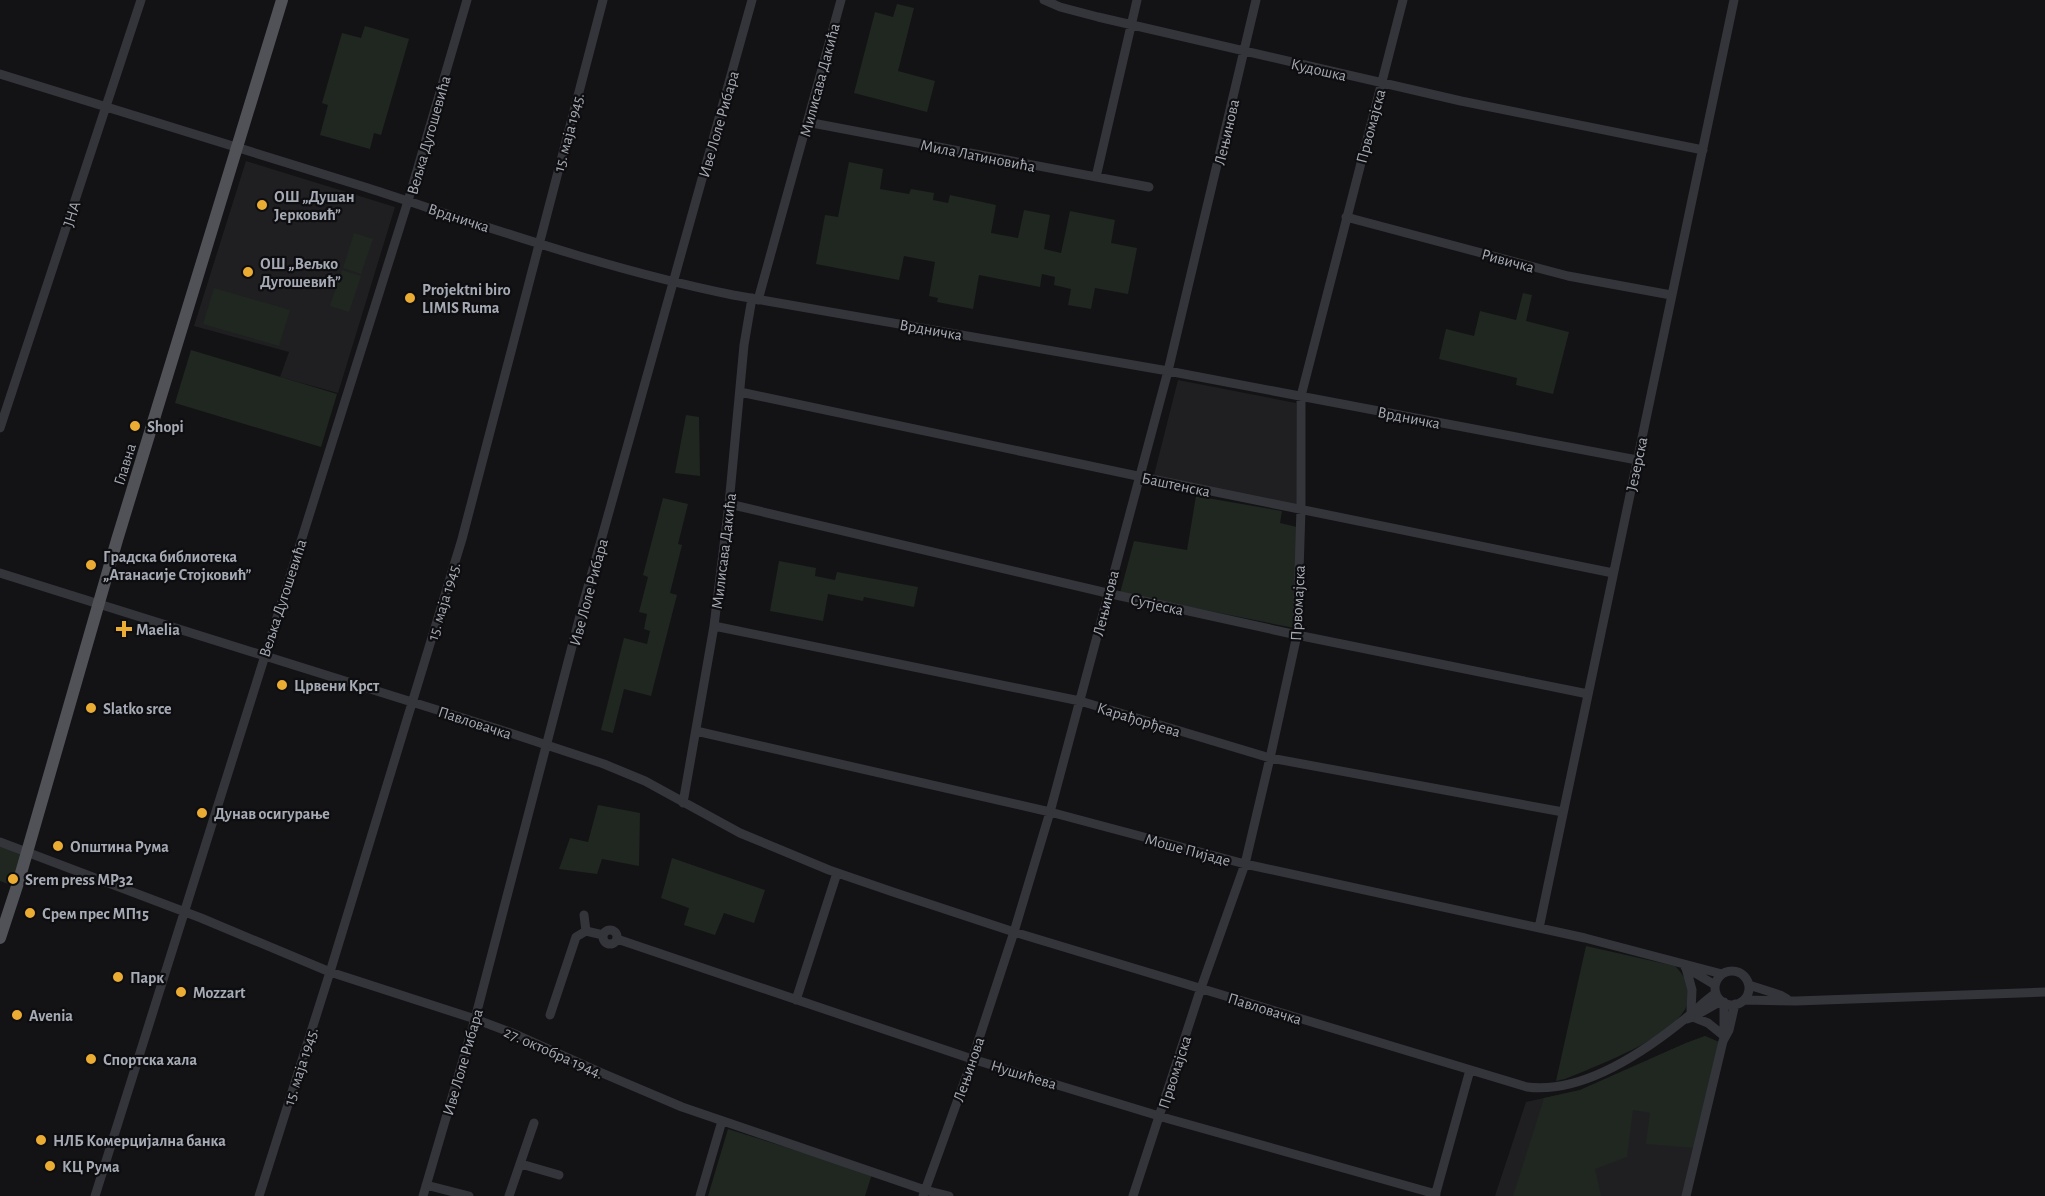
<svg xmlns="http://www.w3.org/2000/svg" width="2045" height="1196" viewBox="0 0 2045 1196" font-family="'Alegreya Sans',sans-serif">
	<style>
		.built { fill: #1f1f22 }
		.green { fill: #1f2720 }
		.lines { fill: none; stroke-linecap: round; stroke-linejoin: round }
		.minor { stroke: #34353a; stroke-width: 9 }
		.major { stroke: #505258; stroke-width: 12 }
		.poi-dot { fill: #ebac34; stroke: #0e0e10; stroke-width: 2 }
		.labels { text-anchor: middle; stroke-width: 4.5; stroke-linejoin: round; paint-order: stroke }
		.street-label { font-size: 16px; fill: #a5aab5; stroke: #0e0e10 }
		.poi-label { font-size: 16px; font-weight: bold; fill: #a5aab5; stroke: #0e0e10; text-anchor: start }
	</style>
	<rect width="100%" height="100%" fill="#131315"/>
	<path class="built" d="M246,161l149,46 -57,186 -58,-16 9,-25 -95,-26z
		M1178,380l118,23 1,104 -143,-32z
		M1705,1036l14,6 -37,154h-187l31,-94 54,-12 106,-47z"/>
	<path class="green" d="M897,4l17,4 -16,63 37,10 -8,31 -73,-19 21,-81 18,5z
		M365,26l44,13 -28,96 -7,-2 -4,16 -50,-14 8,-30 -6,-2 20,-70 19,5z
		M849,162l34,7 -3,20 29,5 2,-5 23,4 -1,7 15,3 2,-8 46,10 -5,28 27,5 6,-28 26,5 -6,34 17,4 9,-42 45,9 -4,23 26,5 -9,46 -33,-6 -4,21 -23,-4 3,-16 -17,-4 1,-8 -13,-3 -2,13 -61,-12 -6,34 -36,-7 1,-4 -9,-2 6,-34 -31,-6 -5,24 -83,-16 9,-49 13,2z
		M354,233l19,6 -12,35 -18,-6z
		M342,270l19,6 -12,36 -19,-6z
		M214,288l76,22 -11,36 -76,-22z
		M1523,293l9,2 -6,26 43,11 -16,62 -37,-9 1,-7 -78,-19 7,-30 28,7 6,-25 36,9z
		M191,350l146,44 -16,53 -146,-44z
		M686,415l13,2 1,59 -25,-3z
		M1196,496l86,15 -2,12 17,4 -3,101 -174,-35 14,-52 53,9z
		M663,498l25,6 -10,40 4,1 -12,48 7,2 -26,101 -27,-7 -11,44 -12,-3 23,-92 23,6 3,-13 -6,-2 3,-15 -8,-2 9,-35 -5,-2z
		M779,561l37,7 -1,8 20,4 2,-8 81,15 -4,20 -50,-10 -1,4 -35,-7 -5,27 -53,-10z
		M598,805l42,8 -1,53 -37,-7 -5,15 -38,-5 11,-31 18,4z
		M0,845l24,9 -10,32 -14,-5z
		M672,858l93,32 -11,33 -30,-10 -9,22 -31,-10 5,-17 -28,-10z
		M1586,946l89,20c9,9 18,22 13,37 -11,34 -92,63 -123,76l-9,2z
		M1705,1036l14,6 -25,106 -48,-4 4,-31 -17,-3 -6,47 -32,12 6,27h-88l31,-98 36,-8 106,-47z
		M728,1129l144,45 -7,22h-157z"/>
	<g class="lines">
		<path class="minor" d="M1044,0l16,7 38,10 363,84 242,49
			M0,74c123,38 246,75 368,114 120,39 241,82 365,107l435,76 469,89
			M807,122l342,65
			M1096,177l41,-177
			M1346,217l222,59 103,19
			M758,300l83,-300
			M740,392l407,86 466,95
			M0,428l141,-428
			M729,504l378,89 190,42 291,59
			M0,573l498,156 106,35 41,17 95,52 89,37 64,22 121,40 513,155c53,7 114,-33 154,-65 12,-9 22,-20 35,-29
			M714,626l366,75 190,57 293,54
			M696,731l354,81 195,52 340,74 137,36
			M683,803l31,-177 15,-122 15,-159 8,-47
			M0,842l201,76 129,54 145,47 40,15 87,39 80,34 243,83 24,6
			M584,915l2,16
			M1539,928l195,-928
			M603 937a7 7 0 1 1 14 0a7 7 0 1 1-14 0Z
			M617,939l355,120 197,60 267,75
			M1685,967l30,18
			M1686,968l6,22 -1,21
			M1715 988a17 17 0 1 1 34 0a17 17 0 1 1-34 0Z
			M1749,985l31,10 7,4
			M796,1000l41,-127
			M1744,1000l52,1 249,-9
			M550,1015l26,-78 10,-6 17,4
			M1693,1017l15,6 16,13
			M1687,1019l6,-2 28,-16
			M1724,1033v-31
			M521,1164l38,11
			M426,1185l43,11
			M95,1196l313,-995 59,-201
			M259,1196l71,-224 132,-433 141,-539
			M423,1196l52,-177 106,-407 171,-612
			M509,1196l25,-73
			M700,1196l22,-75
			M923,1196l47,-130 44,-134 36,-120 118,-441 88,-371
			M1133,1196l68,-208 44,-124 25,-106 27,-123 4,-126v-113l102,-396
			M1435,1196l35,-126
			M1686,1196l37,-155 6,-11 6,-26"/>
		<path class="major" d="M0,938l19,-58 98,-340 165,-540"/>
	</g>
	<g class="poi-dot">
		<circle cx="262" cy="205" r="6"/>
		<circle cx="248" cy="272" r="6"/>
		<circle cx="410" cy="298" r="6"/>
		<circle cx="135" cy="426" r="6"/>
		<circle cx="91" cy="565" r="6"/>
		<path d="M121 620h6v6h6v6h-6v6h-6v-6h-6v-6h6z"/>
		<circle cx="282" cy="685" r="6"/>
		<circle cx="91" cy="708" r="6"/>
		<circle cx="202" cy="813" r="6"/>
		<circle cx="58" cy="846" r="6"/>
		<circle cx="13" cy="879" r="6"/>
		<circle cx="30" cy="913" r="6"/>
		<circle cx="118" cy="977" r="6"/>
		<circle cx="181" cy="992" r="6"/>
		<circle cx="17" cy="1015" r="6"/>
		<circle cx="91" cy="1059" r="6"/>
		<circle cx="41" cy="1140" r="6"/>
		<circle cx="50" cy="1166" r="6"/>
	</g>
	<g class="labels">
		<g class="street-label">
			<text transform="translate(1319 69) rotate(13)" y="6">Кудошка</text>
			<text transform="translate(819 80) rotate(-75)" y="6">Милисава Дакића</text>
			<text transform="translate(718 124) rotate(-74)" y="6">Иве Лоле Рибара</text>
			<text transform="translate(1370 126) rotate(-75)" y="6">Првомајска</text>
			<text transform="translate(568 132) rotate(-75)" y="6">15. маја 1945.</text>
			<text transform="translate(1226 132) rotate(-77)" y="6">Лењинова</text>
			<text transform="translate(428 135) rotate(-74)" y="6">Вељка Дугошевића</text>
			<text transform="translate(978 155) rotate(11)" y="6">Мила Латиновића</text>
			<text transform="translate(71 214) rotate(-72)" y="6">ЈНА</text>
			<text transform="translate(459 217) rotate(18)" y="6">Врдничка</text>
			<text transform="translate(1508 260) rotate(15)" y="6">Ривичка</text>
			<text transform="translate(931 329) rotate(10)" y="6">Врдничка</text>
			<text transform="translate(1409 417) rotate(11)" y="6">Врдничка</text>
			<text transform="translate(124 464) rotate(-73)" y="6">Главна</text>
			<text transform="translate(1636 464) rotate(-78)" y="6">Језерска</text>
			<text transform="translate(1176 484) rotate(12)" y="6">Баштенска</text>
			<text transform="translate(723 551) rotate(-83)" y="6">Милисава Дакића</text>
			<text transform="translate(588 592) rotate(-75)" y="6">Иве Лоле Рибара</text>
			<text transform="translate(282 598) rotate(-72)" y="6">Вељка Дугошевића</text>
			<text transform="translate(443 601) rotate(-73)" y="6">15. маја 1945.</text>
			<text transform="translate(1105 603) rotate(-76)" y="6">Лењинова</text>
			<text transform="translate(1297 603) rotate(-87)" y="6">Првомајска</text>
			<text transform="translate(1157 604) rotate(12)" y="6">Сутјеска</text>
			<text transform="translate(1139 719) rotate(17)" y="6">Карађорђева</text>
			<text transform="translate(475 722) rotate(18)" y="6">Павловачка</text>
			<text transform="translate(1188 849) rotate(15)" y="6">Моше Пијаде</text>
			<text transform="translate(1265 1008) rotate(17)" y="6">Павловачка</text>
			<text transform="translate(554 1052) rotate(24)" y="6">27. октобра 1944.</text>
			<text transform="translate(462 1062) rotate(-74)" y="6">Иве Лоле Рибара</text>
			<text transform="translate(300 1066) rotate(-72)" y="6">15. маја 1945.</text>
			<text transform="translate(968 1069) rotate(-71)" y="6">Лењинова</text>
			<text transform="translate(1174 1072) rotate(-72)" y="6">Првомајска</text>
			<text transform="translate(1024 1074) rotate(17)" y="6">Нушићева</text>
		</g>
		<g class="poi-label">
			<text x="274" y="202">ОШ „Душан<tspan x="274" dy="18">Јерковић”</tspan></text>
			<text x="260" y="269">ОШ „Вељко<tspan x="260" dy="18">Дугошевић”</tspan></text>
			<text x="422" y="295">Projektni biro<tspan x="422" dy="18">LIMIS Ruma</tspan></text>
			<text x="147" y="432">Shopi</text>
			<text x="103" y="562">Градска библиотека<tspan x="103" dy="18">„Атанасије Стојковић”</tspan></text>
			<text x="136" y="635">Maelia</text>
			<text x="294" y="691">Црвени Крст</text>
			<text x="103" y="714">Slatko srce</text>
			<text x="214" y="819">Дунав осигурање</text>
			<text x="70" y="852">Општина Рума</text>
			<text x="25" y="885">Srem press MP32</text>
			<text x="42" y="919">Срем прес МП15</text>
			<text x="130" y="983">Парк</text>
			<text x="193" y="998">Mozzart</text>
			<text x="29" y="1021">Avenia</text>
			<text x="103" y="1065">Спортска хала</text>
			<text x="53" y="1146">НЛБ Комерцијална банка</text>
			<text x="62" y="1172">КЦ Рума</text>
		</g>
	</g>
</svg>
